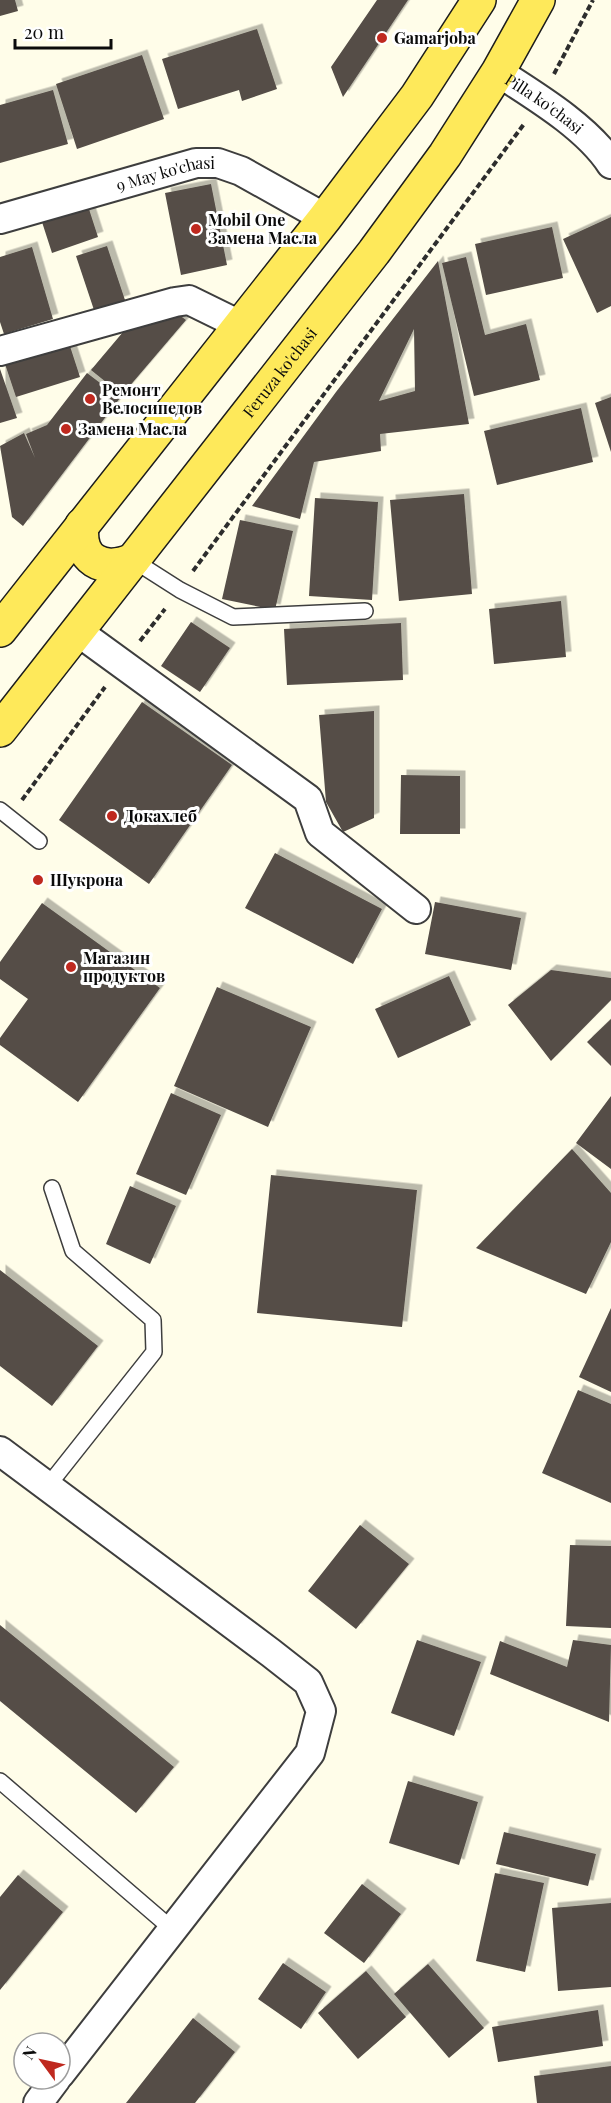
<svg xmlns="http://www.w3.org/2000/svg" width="611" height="2103" viewBox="0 0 611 2103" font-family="'Playfair Display',serif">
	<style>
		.building { fill: #544d47; fill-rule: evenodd; filter: url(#shadow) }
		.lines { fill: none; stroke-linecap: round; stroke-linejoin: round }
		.service-casing { stroke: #3e3e3e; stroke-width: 18 }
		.minor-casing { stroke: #3e3e3e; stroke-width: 32 }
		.primary-casing { stroke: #1c1c1c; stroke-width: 36 }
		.path { stroke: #2d2d2d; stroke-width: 4; stroke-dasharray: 6 3; stroke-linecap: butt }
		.service { stroke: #fff; stroke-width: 15 }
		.minor { stroke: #fff; stroke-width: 28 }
		.primary { stroke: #fee95a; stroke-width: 33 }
		.poi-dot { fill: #bf291f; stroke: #fff; stroke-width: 2 }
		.labels { text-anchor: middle; stroke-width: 6; stroke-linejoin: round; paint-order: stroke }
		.poi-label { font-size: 16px; font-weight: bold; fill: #0b0b0b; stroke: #fff; text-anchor: start }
		.street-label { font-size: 16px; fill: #0b0b0b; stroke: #fff }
	</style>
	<defs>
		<filter id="shadow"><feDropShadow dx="5.5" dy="-5.5" stdDeviation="0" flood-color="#0004"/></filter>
	</defs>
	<rect width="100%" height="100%" fill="#fffde9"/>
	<path class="building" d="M0,0h15l3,11 -18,5z
		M377,0h31l-65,97 -12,-30z
		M257,29l20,60 -35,12 -3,-11 -61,19 -16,-50z
		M142,55l22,64 -87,30 -21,-65z
		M53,90l15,54 -68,19v-58z
		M211,184l16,81 -46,10 -16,-82z
		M88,206l10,31 -46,16 -10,-31z
		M611,217v89l-14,7 -34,-74z
		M552,227l11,51 -77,17 -11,-51z
		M107,246l18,54 -31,10 -18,-54z
		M32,247l21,72 -49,15 -4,-12v-65z
		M466,257l19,78 41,-11 14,56 -66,16 -32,-133z
		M438,261l31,163 -89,10 1,17 -67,11 -14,57 -48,-13 84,-114zM414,329l1,62 -36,10z
		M174,311l12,9 -64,75 -31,-25 43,-51z
		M68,340l12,37 -64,20 -12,-36z
		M0,369l17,49 -17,5z
		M87,373l33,25 -97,128 -11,-9 -12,-71 24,-13 11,25 -9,-24 21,-9z
		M611,397v55l-16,-49z
		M581,408l12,54 -96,23 -13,-54z
		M464,494l8,100 -73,7 -9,-101z
		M315,498l63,4 -6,98 -63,-4z
		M240,520l53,11 -18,79 -53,-11z
		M561,601l5,56 -72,7 -5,-55z
		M191,622l39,26 -30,44 -39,-26z
		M401,623l2,57 -116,5 -3,-56z
		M142,702l90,63 -83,119 -90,-64z
		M374,711v107l-31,14 -17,-30 -7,-87z
		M401,775l59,1v58h-60z
		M275,853l107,56 -29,55 -108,-56z
		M435,902l86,16 -10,52 -86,-16z
		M42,903l118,85 -82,114 -78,-57v-7l28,-39 -28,-20v-17z
		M551,970l60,8v22l-60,61 -43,-56z
		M449,976l22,49 -73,33 -23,-49z
		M217,987l94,40 -43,100 -94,-41z
		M611,1019v47l-24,-24z
		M171,1093l50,22 -35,80 -50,-21z
		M611,1096v73l-35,-26z
		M572,1149l39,44v49l-25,52 -110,-46z
		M271,1175l146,15 -15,137 -145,-14z
		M130,1186l46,20 -26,58 -44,-20z
		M0,1270l98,76 -46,60 -52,-40z
		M611,1308v84l-32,-15z
		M578,1390l33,14v99l-69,-30z
		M360,1525l49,39 -53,65 -48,-38z
		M570,1545l41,1v82l-45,-2z
		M0,1625l174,142 -38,46 -136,-112z
		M417,1640l64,22 -27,74 -63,-23z
		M573,1640l38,5 -2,77 -119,-48 10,-33 67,26z
		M408,1781l70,21 -19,63 -70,-22z
		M504,1832l92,22 -8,32 -92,-22z
		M495,1873l49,10 -19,89 -49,-11z
		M18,1875l45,37 -63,78v-93z
		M362,1884l39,30 -37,49 -40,-30z
		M611,1903v84l-53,4 -6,-83z
		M283,1963l43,29 -25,37 -43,-30z
		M428,1964l56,64 -35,30 -55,-64z
		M366,1971l40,46 -48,42 -40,-46z
		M598,2010l5,36 -105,16 -6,-35z
		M193,2018l42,34 -40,51h-69z
		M611,2066v37h-74l-3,-27z"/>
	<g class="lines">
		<defs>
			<path id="service" d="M133,560l47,30 53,27 132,-6
				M0,810l39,31
				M47,1487l107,-135 -1,-32 -80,-69 -21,-63
				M0,1781l172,148"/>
			<g id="minor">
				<path id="s1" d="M498,72c37,24 89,55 113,92"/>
				<path id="s2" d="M0,219l196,-56h22l23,8 84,47"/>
				<path d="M0,351l175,-49 14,-2 51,25"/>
				<path d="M77,631l231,168 12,34 96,76"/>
				<path d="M0,1451l271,202 37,29 13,29 -11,42 -250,321"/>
				<path d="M38,2103l18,-24"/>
			</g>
			<g id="primary">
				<path d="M82,525c-4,35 20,48 51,35"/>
				<path d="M0,630l325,-412 92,-122 62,-96"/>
				<path id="s3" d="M0,730l374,-478 71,-97 53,-83 40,-72"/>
			</g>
		</defs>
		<use href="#service" class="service-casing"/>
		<use href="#minor" class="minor-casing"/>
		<use href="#primary" class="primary-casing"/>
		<path class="path" d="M554,74l39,-74
			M193,571l331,-447
			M140,641l25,-32
			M22,800l83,-113"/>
		<use href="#service" class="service"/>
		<use href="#minor" class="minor"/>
		<use href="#primary" class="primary"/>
	</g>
	<g class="poi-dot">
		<circle cx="382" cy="38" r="6"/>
		<circle cx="196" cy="229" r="6"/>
		<circle cx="90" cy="399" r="6"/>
		<circle cx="66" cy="429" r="6"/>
		<circle cx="112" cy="816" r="6"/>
		<circle cx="38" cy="880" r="6"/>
		<circle cx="71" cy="967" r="6"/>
	</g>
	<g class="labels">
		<g class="poi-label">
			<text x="394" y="44">Gamarjoba</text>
			<text x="208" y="226">Mobil One<tspan x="208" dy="18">Замена Масла</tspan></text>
			<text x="102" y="396">Ремонт<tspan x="102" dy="18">Велосипедов</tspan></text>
			<text x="78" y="435">Замена Масла</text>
			<text x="124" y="822">Докахлеб</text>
			<text x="50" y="886">Шукрона</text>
			<text x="83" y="964">Магазин<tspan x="83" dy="18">продуктов</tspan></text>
		</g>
		<g class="street-label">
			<text dy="6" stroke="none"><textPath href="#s1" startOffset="56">Pilla ko'chasi</textPath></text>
			<text dy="6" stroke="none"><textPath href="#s2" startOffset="172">9 May ko'chasi</textPath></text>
			<text dy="6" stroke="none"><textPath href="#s3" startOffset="454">Feruza ko'chasi</textPath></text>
		</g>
	</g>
	<g transform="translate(42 2061) rotate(303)"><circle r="28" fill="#ffffff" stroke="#9d9d9d" stroke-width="1.5"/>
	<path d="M0-4.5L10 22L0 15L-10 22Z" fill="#bf291f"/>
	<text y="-9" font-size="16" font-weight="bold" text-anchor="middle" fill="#0b0b0b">N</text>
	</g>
	<path d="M15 39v9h96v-9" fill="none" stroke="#0b0b0b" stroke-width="3"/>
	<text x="24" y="39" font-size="18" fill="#0b0b0b" stroke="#ffffff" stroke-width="4.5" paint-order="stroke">20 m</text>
</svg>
